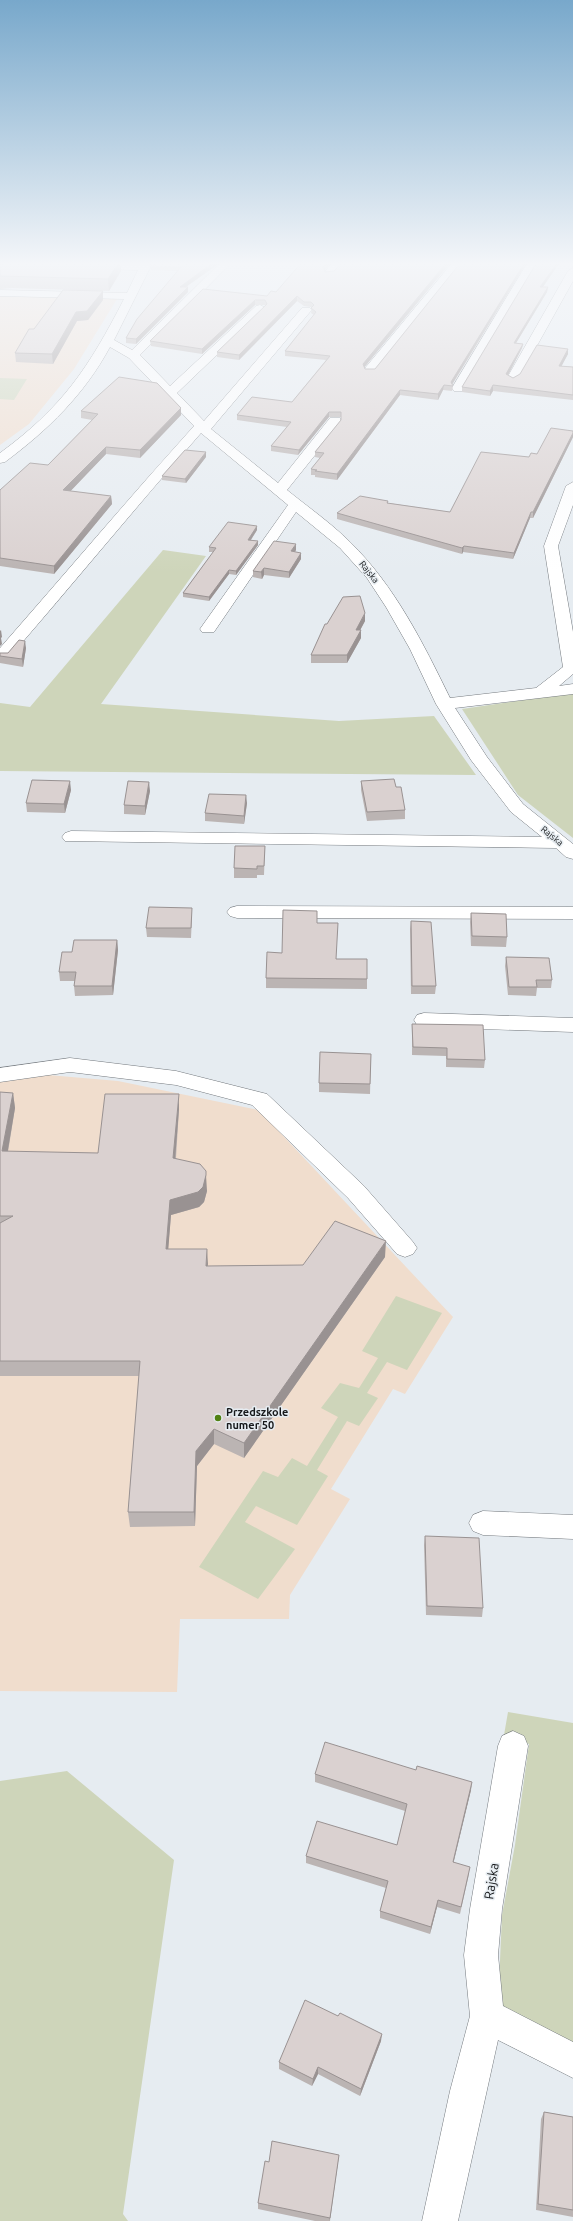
<svg xmlns="http://www.w3.org/2000/svg" width="573" height="2221" viewBox="0 0 573 2221" font-family="Ubuntu,sans-serif">
	<style>
		.education { fill: #f0ddcd }
		.green { fill: #ced5ba }
		.lines { fill: none; stroke-linecap: round; stroke-linejoin: round }
		.minor-casing { stroke: #757a7f; stroke-width: 1 }
		.minor { fill: #fff; fill-rule: evenodd }
		.wall { fill: #bbb4b3 }
		.shaded-wall { fill: #999292 }
		.building { fill: #dad1d0; stroke: #999292 }
		.poi-dot { fill: #518112; stroke: #e6ecf1; stroke-width: 1.5 }
		.labels { text-anchor: middle; stroke-width: 3; stroke-linejoin: round; paint-order: stroke }
		.far-street-label { font-size: 9px; fill: #17191b; stroke: #e6ecf1 }
		.poi-label { font-size: 11px; font-weight: bold; fill: #17191b; stroke: #e6ecf1; text-anchor: start }
		.near-street-label { font-size: 13px; fill: #17191b; stroke: #e6ecf1 }
	</style>
	<rect width="100%" height="100%" fill="#e6ecf1"/>
	<path class="education" d="M19,295l98,4 -43,70 -45,55 -29,21v-149l17,1z
		M48,1075l70,6 141,29 194,207 -48,77 -12,-5 -62,100 19,10 -60,96 -1,24h-109l-3,73 -177,-1v-609z"/>
	<path class="green" d="M0,378l27,1 -13,21 -14,-1z
		M163,550l43,6 -105,148 238,17 95,-5 42,59 -476,-4v-68l30,4z
		M573,693v145l-55,-43 -56,-86z
		M396,1296l46,17 -35,57 -20,-8 -20,31 11,5 -19,28 -12,-5 -30,49 11,6 -31,49 -41,-19 -11,16 50,27 -37,50 -59,-32 64,-96 15,6 14,-19 15,8 31,-49 -17,-9 19,-25 19,5 19,-30 -16,-7z
		M508,1712l65,11v321l-75,-38 4,-91 13,-70 14,-101 -25,-9z
		M67,1771l107,89 -51,354 5,7h-128v-440z"/>
	<g class="lines">
		<defs>
			<path id="minor" d="M143,262h10l-39,78 18,10 89,-88h11l-92,93 30,31 86,-80 4,-1 6,3 -89,85 27,28 98,-113h8l2,2 -2,2 -99,117 67,54 52,-65h10l1,3 -1,3 -53,66c21,17 44,33 63,52 45,44 73,101 100,156l86,-10 27,-21 -19,-121 22,-60 7,-4v23l-15,41 15,86v42l-14,12 14,-2v10l-118,14 32,49 36,47 50,40v15l-7,-2 -10,-9 -491,-7 -3,-4 3,-4 6,-2 471,6 -31,-25 -40,-52 -35,-56 -26,-55 -24,-42 -19,-29 -27,-30 -44,-36 -82,120h-12l-2,-3 88,-124 -87,-72c-66,75 -128,151 -193,226l-8,1v-12c65,-74 128,-149 194,-222l-65,-68 -19,-11c-26,48 -62,83 -105,115l-5,1v-10c63,-46 89,-86 124,-154l-124,-3v-6l127,3 11,-23 -47,-1 -5,-3 5,-3 51,1z
				M333,262h11l-11,13h-8l-1,-2z
				M453,262h11l-90,111h-8l-2,-3 2,-3z
				M528,262h10l-74,126 -2,3h-8l-2,-3z
				M573,268v13l-54,97 -6,4 -4,-1 -2,-3 61,-107z
				M237,906l336,1v12l-336,-1 -7,-2 -3,-4 3,-4z
				M424,1013l149,5v14l-149,-5 -7,-2 -3,-5 3,-5z
				M70,1058l106,13 91,23 97,92 49,56 4,6 -4,6 -8,3 -8,-3 -49,-56 -96,-93 -76,-20 -106,-13 -70,10v-14z
				M483,1511l90,4v24l-90,-4 -10,-4 -4,-8 4,-8z
				M513,1731l11,5 4,10 -26,163 -4,46 5,51 70,36v36l-75,-38 -40,181h-36l28,-130 20,-75 -6,-61 6,-46 28,-163 4,-10z"/>
		</defs>
		<use href="#minor" class="minor-casing"/>
		<use href="#minor" class="minor"/>
	</g>
	<path class="wall" d="M0,262h144h-24l1,9 -12,20 -97,-3 -12,1z
		M152,262h69l-35,25 2,5 -52,52 -10,-1v-5l51,-67 -26,-1 -1,-4z
		M342,262h109l-87,105 1,2h10l86,-107h66l-75,123 1,1 -1,5 -9,-1 -5,10 -38,-5 -63,85 -22,-3v-2h-4v-6l9,-11 -5,-1v-5l26,-32v-3h-12l-31,38 -27,-4v-5l16,-19 -50,-7v-5l55,-13 34,-42 -41,-4v-5l29,-36 -3,-2 1,-5 -1,-1 -7,-1 -7,-5 -58,59 -22,-3v-5l48,-46v-1h-10l-53,49 -51,-8 -1,-5 117,-45 57,-26 1,2 9,-1z
		M537,262h23l-17,25h5l-1,5 -31,51 7,1 -1,4 -14,27 5,3 55,-29v5l-7,12 12,1v33l-80,-9 -3,5 -28,-4v-5z
		M103,300l-15,20 -11,1 -24,43 -37,-2 -1,-9 19,-24z
		M181,408v7l-41,43 -34,-4 -36,37 41,5 1,8 -58,70 -54,-8v-76l48,-25 44,-45 -11,-2v-7z
		M573,431v6l-40,81h-3l-17,41 -50,-7 -1,2 -125,-35v-6l51,-12v2l62,9 79,-55 8,-3z
		M206,457l-20,26 -24,-3v-4z
		M257,530l-6,10 7,1v4l-22,30 -7,-1 -20,27 -26,-4v-4l30,-41h-4v-5z
		M296,550l-1,2 6,1v6l-12,19 -25,-3 -2,4 -9,-2v-6z
		M365,621l-5,9 1,8 -14,25h-36v-8l16,-31z
		M26,648l-3,19 -23,-4v-10h8z
		M361,781l35,6 9,23v9l-38,2 -6,-31z
		M71,790l-6,23 -38,-1 -1,-9z
		M150,791l-5,24 -21,-1v-9z
		M247,803l-3,21 -39,-3v-8z
		M265,846l-1,29h-7v3h-23v-10z
		M471,913l36,24 -1,10 -35,-1 -1,-24z
		M192,917l-1,21 -44,-1 -1,-9z
		M411,921l25,65 -1,8h-24l-1,-65z
		M117,940l1,10 -5,45 -38,1 -1,-10 1,-5h-15l-1,-9 13,-20z
		M282,953l55,6 30,20v10l-101,-1v-10z
		M506,957l46,23 -1,8h-14l-1,8 -28,-1 -3,-29z
		M412,1024l73,36 -1,8 -38,-1v-11l-34,-1z
		M371,1054l-1,40 -51,-2v-9z
		M0,1092l13,1 2,15 -7,44 90,1 81,-44 -3,49 31,33 -3,11 -5,5 -28,8 -3,34 39,17 96,-1 82,-8 -141,201 -30,-14 -17,22 -2,60 -65,1 -2,-15 11,-136h-139z
		M425,1536l58,72 -1,9 -56,-2 -2,-70z
		M315,1774l156,16 -18,72 16,12 -9,40 -23,-7 -7,27 -50,-16v-7l6,-23 -80,-25v-7l91,-11 8,-34 -90,-29z
		M381,2041l-21,55 -42,-22 -6,12 -33,-17v-7z
		M544,2112l29,5v100l-37,-7 5,-91z
		M339,2155l-9,66h-15l-57,-12v-6l11,-41z"/>
	<path class="shaded-wall" d="M119,262h1l1,9 -12,20 -1,-12z
		M214,262h7l-41,29v-4z
		M328,262h4l-9,10v-5z
		M447,262h4l-88,107v-5l2,-3z
		M525,262h2l-76,124v-4z
		M558,262h2l-20,29v-4z
		M188,287v5l-52,52v-5z
		M548,287l-1,5 -34,56 1,-5z
		M103,291v9l-15,20 -11,1 -24,43 -1,-10 24,-42z
		M297,296v5l-58,59v-5z
		M255,300v5l-53,49v-5z
		M523,344l-1,4 -16,31v-5z
		M568,349v5l-9,17v-5z
		M444,385l-1,5 -5,10v-6z
		M493,385v6l-3,5v-5z
		M400,390v5l-63,85v-6z
		M181,408v7l-41,43v-8z
		M329,412v5l-31,38 1,-5z
		M573,433v4l-40,81v-6z
		M106,447v7l-42,44 -1,-8z
		M206,452v5l-20,26 -1,-4z
		M111,496l1,8 -58,70v-8z
		M531,512l-1,6 -17,41 1,-6z
		M257,526v4l-9,14v-4z
		M258,541v4l-22,30v-4z
		M296,544v6l-5,8v-7z
		M464,546l-1,6 -1,2v-6z
		M301,553v6l-12,19v-6z
		M264,568v7l-2,4 -1,-7z
		M229,570v4l-20,27v-4z
		M365,613v8l-9,17v-8z
		M1,630l1,7 -1,1 1,6 -2,2v-15z
		M361,630v8l-14,25v-8z
		M25,641l1,7 -3,19 -1,-8z
		M70,781l1,9 -6,23 -1,-9z
		M149,782l1,9 -5,24v-9z
		M246,795l1,8 -3,21v-8z
		M117,940l1,10 -5,45 -1,-9z
		M13,1093l2,15 -10,59 -3,-16z
		M179,1094v15l-5,64 -1,-15z
		M206,1175l1,16 -3,11 -5,5 -28,8 -4,50 -1,-16 4,-49z
		M386,1241l-1,16 -141,201v-15z
		M207,1249l1,15 -2,17v-15z
		M214,1429v15l-17,22 -2,60 -1,-14 2,-61z
		M472,1782l-1,8 -19,79 1,-7z
		M438,1900l-1,7 -7,27 1,-7z
		M382,2034l-1,7 -21,55 1,-7z
		M318,2067v7l-6,12 1,-7z
		M339,2155l-1,6 -9,60 1,-3z"/>
	<path class="building" d="M0,262h119l-11,17 -108,-3z
		M152,262h62l-34,25h8l-52,52 -10,-1 11,-19 44,-52 -31,-1z
		M302,262h26l-5,5 2,5 9,-1 8,-9h105l-84,102 2,5h10l86,-107h64l-74,120 2,4 -9,-1 -6,9 -38,-4 -63,84 -22,-3 2,-1 -6,-1 13,-16 -9,-1 26,-32v-8h-12l-30,38 -28,-4 20,-24 -54,-7 15,-18 40,5 38,-46 -45,-5 31,-39 -5,-4 3,-3 -3,-3h-7l-7,-6 -58,59 -22,-3 50,-48 -2,-4h-10l-53,49 -52,-8 53,-52 64,7 4,-5 5,1z
		M537,262h21l-18,25h8l-34,56 9,1 -17,30 7,4 7,-4 17,-29 31,4 -9,17 14,1v28l-80,-10 -3,6 -28,-4z
		M63,290l40,1 -16,20 -11,1 -24,42 -37,-1 14,-24h5z
		M119,377l38,6 24,25 -41,42 -34,-3 -43,43 48,6 -57,70 -54,-8v-68l30,-27 18,2 50,-51 -17,-3z
		M551,428l22,3v2l-40,79h-2l-17,41 -50,-7 -2,2 -125,-35 23,-17 28,5 -1,2 63,9 31,-60 48,5 2,-4 6,1z
		M185,450l21,2 -21,27 -23,-3z
		M228,522l29,4 -9,14 10,1 -22,30 -7,-1 -20,27 -26,-4 33,-45 -7,-1z
		M274,541l22,3 -5,7 10,2 -12,19 -25,-4 -3,4 -8,-1z
		M360,596l5,17 -9,17h5l-14,25h-36l14,-31h2l16,-27z
		M19,640l6,1 -3,18 -22,-3v-3h8z
		M394,779l2,8h5l4,23 -38,2 -6,-31z
		M32,780l38,1 -6,23 -38,-1z
		M128,781l21,1 -4,24 -21,-1z
		M209,794l37,1 -2,21 -39,-3z
		M235,846h30l-1,20h-7v3l-23,-1z
		M149,907l43,1 -1,20h-45z
		M283,910l34,1v12h21l-2,36h31v20l-101,-1 1,-26 15,1z
		M471,913l35,1 1,23 -35,-1z
		M411,921l20,1 5,64h-24z
		M74,940h43l-5,46h-38l2,-14h-17l3,-20h10z
		M506,957l43,1 3,22h-16l1,7h-28z
		M412,1024l71,1 2,35 -38,-1v-11l-34,-1z
		M320,1052l51,2 -1,30 -51,-1z
		M0,1092l13,1 -11,58 96,2 7,-59h74l-6,64 27,6 6,7v4l-3,12 -5,5 -28,8 -4,49h41l-1,17 97,-1 32,-44 51,20 -142,202 -30,-14 -18,22 -2,61h-66l12,-151h-140v-138l13,-7h-13z
		M425,1536l54,2 4,70 -56,-2z
		M325,1742l91,28 1,-4 55,16 -19,80 17,5 -9,40 -23,-7 -7,27 -51,-16 8,-30 -82,-25 11,-35 80,24 10,-41 -92,-30z
		M305,2000l33,16 2,-3 42,21 -21,55 -43,-22 -5,12 -34,-17z
		M544,2112l29,5v93l-35,-6z
		M272,2141l67,14 -9,63 -72,-15 7,-42 4,1z"/>
	<linearGradient id="sky" x2="0" y2="1"><stop stop-color="#78a8cb"/><stop offset="0.46" stop-color="#f4f6f9"/><stop offset="1" stop-color="#f4f6f9" stop-opacity="0"/></linearGradient>
	<rect width="573" height="573" fill="url(#sky)"/>
	<circle class="poi-dot" cx="218" cy="1418" r="4"/>
	<g class="labels">
		<g class="far-street-label">
			<text transform="translate(369 572) rotate(51)" y="3">Rajska</text>
			<text transform="translate(552 836) rotate(39)" y="3">Rajska</text>
		</g>
		<g class="poi-label">
			<text x="226" y="1416">Przedszkole<tspan x="226" dy="13">numer 50</tspan></text>
		</g>
		<g class="near-street-label">
			<text transform="translate(491 1881) rotate(-81)" y="5">Rajska</text>
		</g>
	</g>
</svg>
